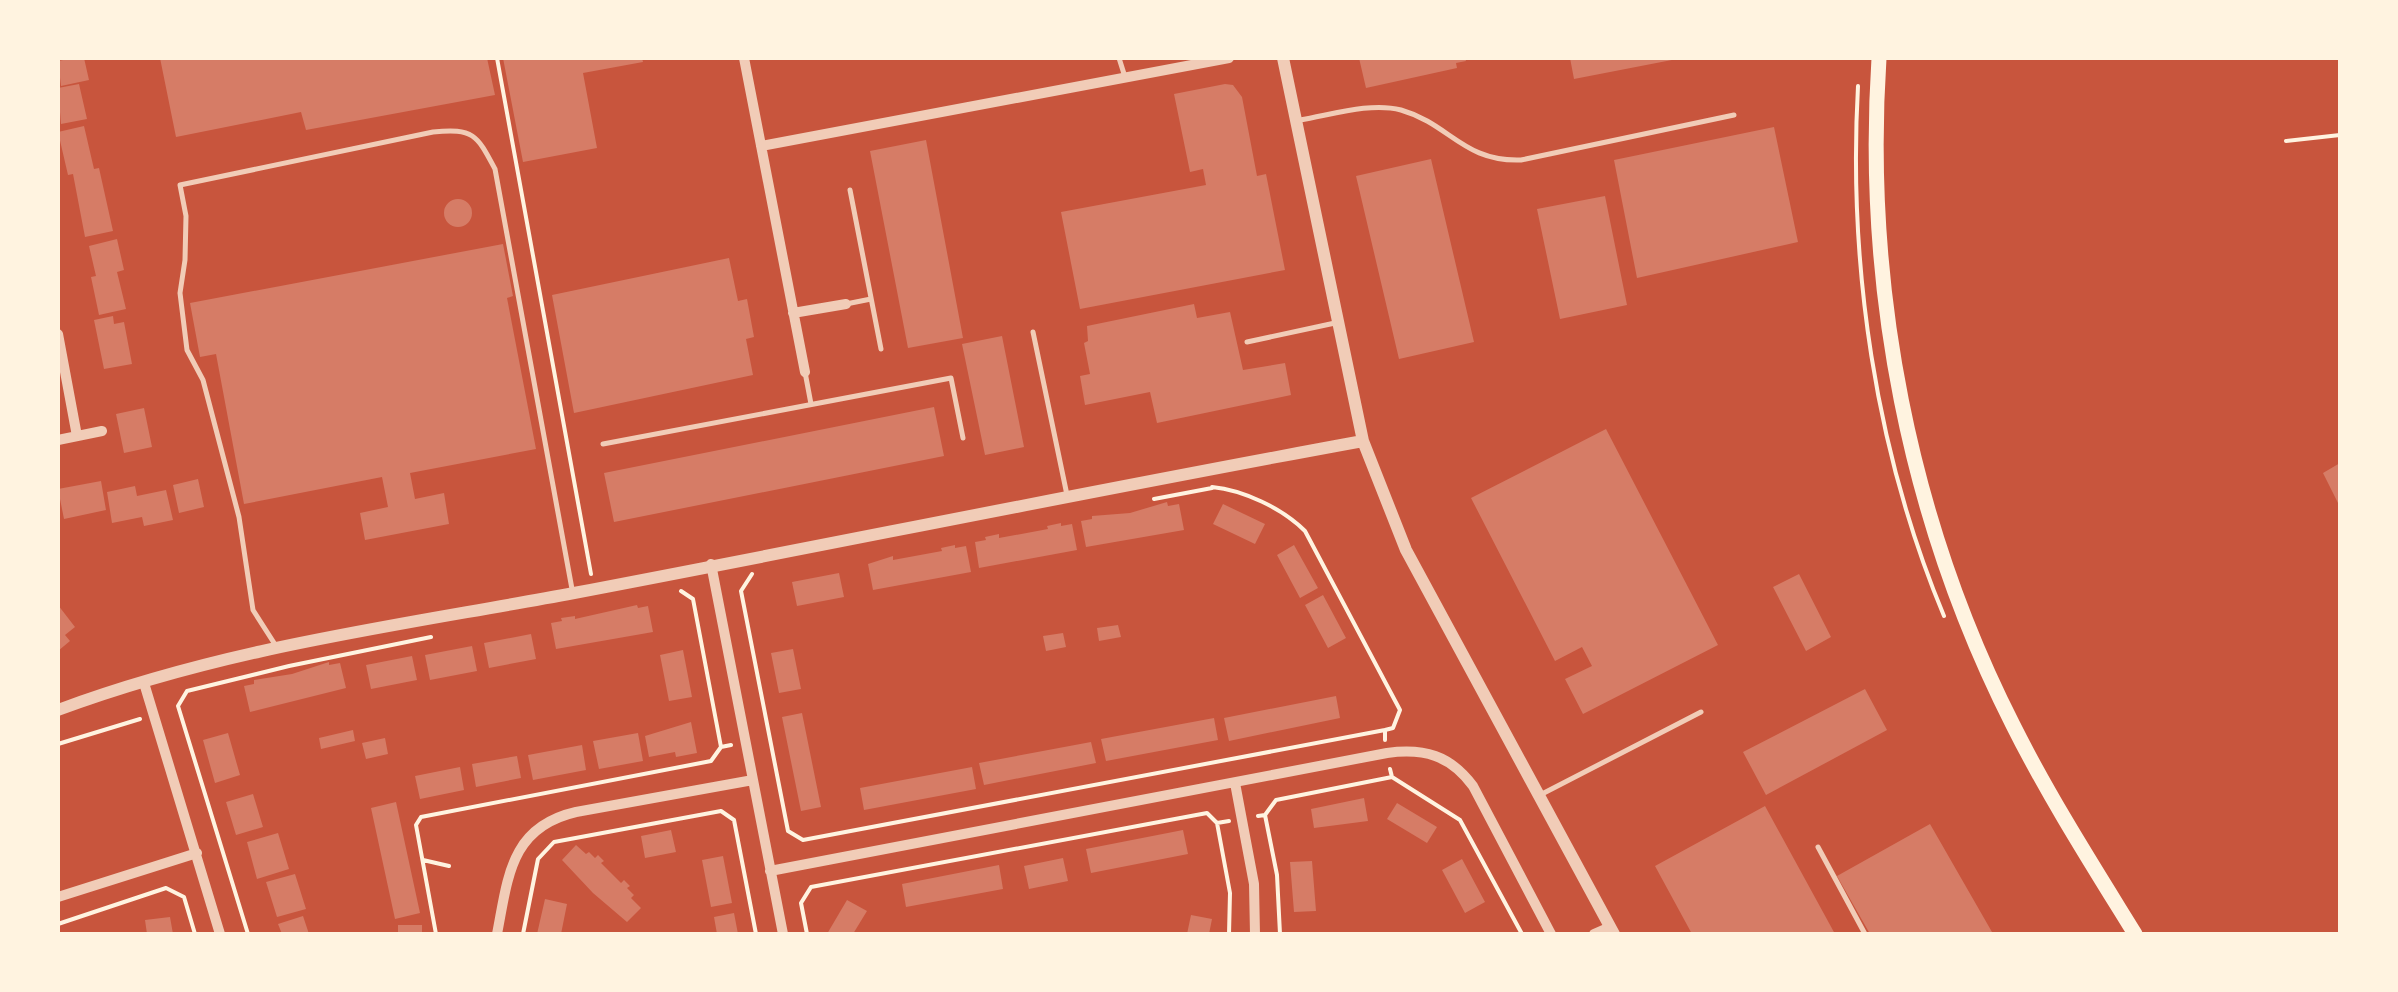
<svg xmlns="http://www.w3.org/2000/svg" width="2398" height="992" viewBox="0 0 2398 992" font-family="'Space Grotesk',sans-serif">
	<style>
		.building { fill: #d67c66 }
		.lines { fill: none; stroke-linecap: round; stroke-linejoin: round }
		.path { stroke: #fff3e0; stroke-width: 4 }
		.service { stroke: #f1ccb7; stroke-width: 5 }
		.minor { stroke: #f1ccb7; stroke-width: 10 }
		.tertiary { stroke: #f1ccb7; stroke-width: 12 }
		.primary { stroke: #fff3e0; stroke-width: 15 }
	</style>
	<rect width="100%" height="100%" fill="#c8553d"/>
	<path class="building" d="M73,58h11l5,22 -28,6 -3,-25z
		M160,58h327l8,37 -189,35 -5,-18 -125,25z
		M503,58h139l1,4 -60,11 14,75 -74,14z
		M1359,58h106l1,3 -10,2 1,5 -91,20z
		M1570,58h106l1,1 -103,20z
		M79,84l8,35 -26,5 -3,-36z
		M1225,84l8,1 9,12 15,79 9,-2 19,96 -205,39 -19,-97 145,-27 -3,-16 -13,3 -16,-78z
		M84,126l10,43 5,-1 14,63 -28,6 -12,-63 -5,1 -10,-43z
		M1774,127l24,115 -161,36 -23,-118z
		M926,140l37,198 -55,10 -38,-197z
		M1431,159l43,183 -75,17 -43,-183z
		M1605,196l22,109 -67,14 -23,-110z
		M444 213a14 14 0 1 1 28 0a14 14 0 1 1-28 0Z
		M117,239l7,31 -7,2 9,37 -27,6 -8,-38 5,-1 -7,-30z
		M503,244l10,52 -6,2 29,151 -126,24 5,26 29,-6 5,31 -84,16 -5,-27 28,-6 -6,-30 -138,27 -28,-150 -16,3 -10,-54z
		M729,258l9,43 9,-2 7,38 -8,2 7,36 -179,38 -22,-118z
		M1194,304l3,14 33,-6 13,58 42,-7 6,32 -134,28 -7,-31 -65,13 -5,-29 10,-2 -6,-31 4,-2 -1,-15z
		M113,316l1,8 10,-2 8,42 -28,5 -10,-49z
		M1002,336l22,111 -39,8 -23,-111z
		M934,407l10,49 -330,66 -10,-49z
		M144,408l8,39 -28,6 -8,-39z
		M1606,429l112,216 -135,69 -18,-35 27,-13 -10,-19 -27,14 -84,-163z
		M2340,463v44l-17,-34z
		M198,479l6,28 -25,6 -6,-28z
		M101,481l5,29 -42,9 -6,-30z
		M135,486l2,10 29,-6 7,30 -29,6 -2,-9 -30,6 -5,-31z
		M1167,502l1,4 11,-2 5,26 -98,17 -5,-26 11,-2v-3l38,-3z
		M1223,504l42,20 -10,20 -42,-20z
		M1061,523v3l11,-2 5,26 -98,18 -4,-26 11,-2 -1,-3 14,-3v4l49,-9 -1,-3z
		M955,545v3l11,-2 5,26 -98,18 -5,-26 25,-8v4l49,-9 -1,-3z
		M1294,545l24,43 -18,10 -23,-43z
		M839,573l5,24 -47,9 -5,-24z
		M1799,574l32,63 -25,14 -33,-64z
		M1323,595l23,43 -18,10 -23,-43z
		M58,605l17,22 -10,8 5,6 -12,10z
		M637,605l1,3 10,-2 5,26 -97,17 -5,-26 11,-2 -1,-3 14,-2v3z
		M1118,625l3,12 -22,4 -2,-13z
		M1063,633l3,14 -20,4 -3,-15z
		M531,634l5,25 -47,9 -5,-25z
		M472,646l5,25 -47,9 -5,-25z
		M793,649l8,40 -22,4 -8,-40z
		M683,650l9,47 -23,4 -9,-46z
		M412,656l5,24 -46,9 -5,-24z
		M329,662v3l11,-2 6,25 -96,24 -6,-26 10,-2v-4l38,-6z
		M1865,689l22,41 -121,65 -23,-43z
		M1336,696l4,22 -111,23 -5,-23z
		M802,713l19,94 -20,4 -19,-94z
		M1214,718l4,22 -112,21 -5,-22z
		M691,722l6,31 -21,4 -1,-5 -26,5 -4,-21z
		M353,730l2,11 -34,8 -2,-11z
		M228,733l12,42 -25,8 -12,-43z
		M638,733l5,28 -44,8 -6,-28z
		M385,738l3,16 -22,5 -4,-16z
		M1091,742l5,21 -112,22 -5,-22z
		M582,745l4,25 -53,10 -5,-25z
		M517,756l4,22 -45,9 -4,-23z
		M460,767l4,23 -44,9 -5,-23z
		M972,767l4,22 -112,21 -4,-22z
		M253,794l10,33 -27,8 -10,-33z
		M1364,798l4,23 -54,7 -3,-19z
		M396,802l24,111 -25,6 -24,-111z
		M1397,803l40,24 -10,16 -40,-24z
		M1765,806l70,128h-143l-37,-68z
		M1930,824l62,108 -122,2 -33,-58z
		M671,830l5,22 -31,6 -4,-22z
		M1183,830l5,24 -97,19 -5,-24z
		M278,833l11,36 -32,10 -10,-37z
		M576,845l10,9 3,-2 6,6 3,-3 6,6 -3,2 20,20 3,-3 6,6 -3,2 7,7 -3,3 10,10 -14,14 -34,-29 -31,-33z
		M723,856l9,47 -21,4 -9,-47z
		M1063,858l5,23 -39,8 -5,-23z
		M1462,859l23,43 -20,11 -23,-43z
		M1312,861l4,50 -22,1 -4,-50z
		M999,865l4,24 -97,18 -4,-23z
		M295,874l11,35 -29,8 -11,-35z
		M545,899l22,5 -6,30h-24z
		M847,900l20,11 -11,18 -3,5h-26z
		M734,913l4,21h-21l-3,-17z
		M1191,915l21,4 -3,15h-22z
		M303,916l6,18h-27l-4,-10z
		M170,917l3,17h-26l-2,-14z
		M398,925h24v9h-24z"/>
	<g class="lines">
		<path class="path" d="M497,58l94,516
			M1858,86c-10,178 17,365 86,530
			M2286,141l54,-6
			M1212,487c31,3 70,21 93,44l95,179 -7,18 -8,2v10
			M1154,499l58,-11
			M752,574l-11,17 47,240 15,9 582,-110
			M681,591l12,8 28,148
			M58,744l82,-25
			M1390,769l2,8 68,43 62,114
			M1265,815l12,60 3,59
			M1258,816l7,-1 11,-15 116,-23
			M1217,823l13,70 -1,41
			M423,860l26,6
			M58,924l108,-36 18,9 11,37
			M248,934l-70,-228 9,-15 102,-25 142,-29
			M436,934l-20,-109 5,-8 290,-56 10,-14 10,-2
			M523,934l15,-75 16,-17 167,-31 13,9 22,114
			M807,934l-6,-31 10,-16 396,-74 10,10 12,-2"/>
		<path class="service" d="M1119,58l6,19
			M1300,120c31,-5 70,-18 101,-10 49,14 62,52 120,50l213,-45
			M850,190l31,159
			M846,304l25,-5
			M1033,332l34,163
			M1247,342l88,-19
			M805,372l6,32
			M603,444l348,-66 12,60
			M276,646l-23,-36 -14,-93 -36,-137 -16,-30 -7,-57 5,-33 1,-44 -6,-31 253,-53c41,-4 44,3 62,37l77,420
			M1540,795l161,-83
			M1818,847l47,87"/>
		<path class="minor" d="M744,58l61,314
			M761,146l468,-88
			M793,313l53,-9
			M58,334l19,102
			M58,440l44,-9
			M711,564l72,370
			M144,683l76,251
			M1235,783l19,101 1,50
			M770,871l617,-118c37,-5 63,2 86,33l78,148
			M58,897l139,-44
			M497,934c11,-56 13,-107 79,-122l177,-32
			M1594,934l16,-7"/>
		<path class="tertiary" d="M1283,58l80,383 43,109 208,384
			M58,710c169,-63 339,-84 516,-117 263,-50 526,-104 789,-152"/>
		<path class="primary" d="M1879,58c-15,229 30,462 134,667 36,72 80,141 122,209"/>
	</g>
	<rect width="2398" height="992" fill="none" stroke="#fff3e0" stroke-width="120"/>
</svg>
